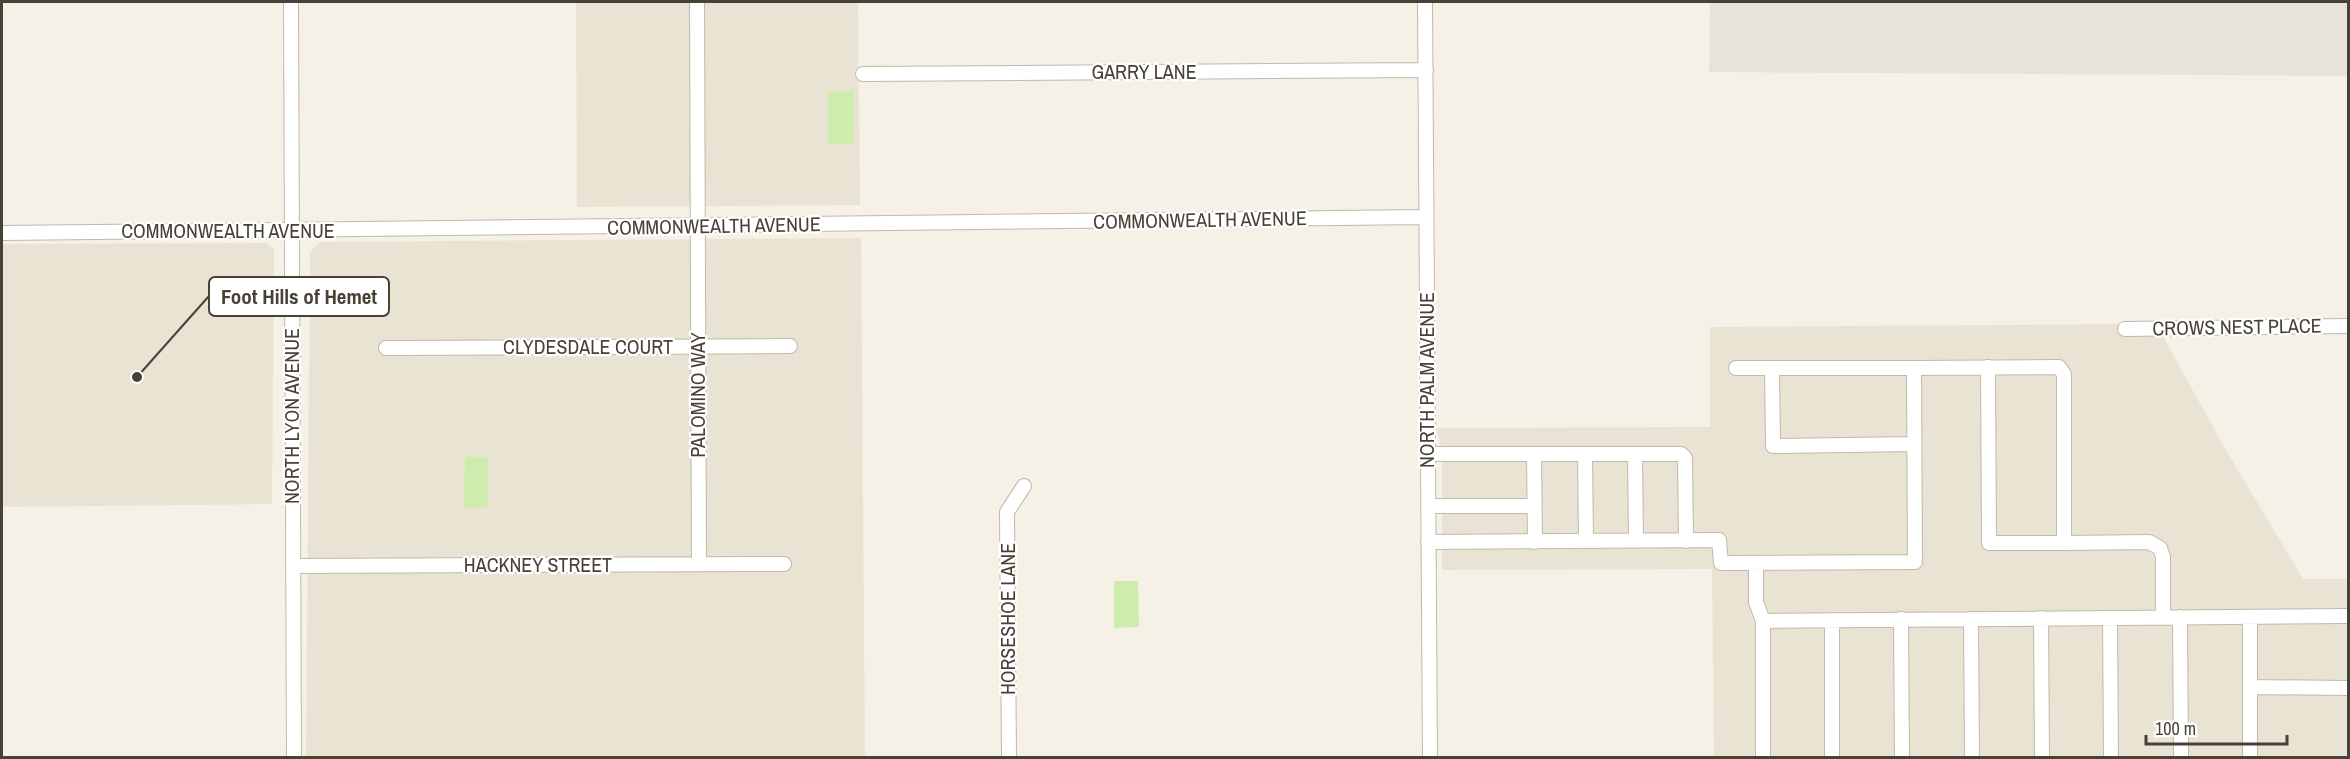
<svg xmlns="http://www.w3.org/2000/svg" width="2350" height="759" viewBox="0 0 2350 759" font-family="'Archivo Narrow',sans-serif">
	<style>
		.residential { fill: #e9e3d4 }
		.industrial { fill: #e7e2dc }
		.green { fill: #ceecac }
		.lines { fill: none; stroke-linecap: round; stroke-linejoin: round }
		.minor-casing { stroke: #c1b9a9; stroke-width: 16 }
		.minor { stroke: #fff; stroke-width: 14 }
		.labels { text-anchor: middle; stroke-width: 4.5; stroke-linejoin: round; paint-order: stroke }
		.street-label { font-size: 20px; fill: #484135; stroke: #fff }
		.leader { fill: none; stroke: #484135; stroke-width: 2 }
		.callout-dot { fill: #484135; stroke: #fff; stroke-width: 2 }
		.callout { fill: #fff; stroke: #484135; stroke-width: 2 }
		.callout-label { font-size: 21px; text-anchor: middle; font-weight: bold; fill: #484135 }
	</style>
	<rect width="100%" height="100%" fill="#f5f1e7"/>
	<path class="residential" d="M576,2h282l2,203 -283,2z
		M861,238l4,519 -559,1 4,-506 10,-10z
		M266,243l8,6 -2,255 -270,3v-263z
		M2156,324l71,128 76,127h45v178h-634l-2,-188 -270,1v-121l-6,-21 274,-1v-100z"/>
	<path class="industrial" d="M1710,2h638v74l-639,-4z"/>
	<path class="green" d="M854,91v52l-26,1v-52z
		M465,457h23v50l-24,1z
		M1114,581h24l1,46 -25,1z"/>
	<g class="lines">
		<defs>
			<path id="minor" d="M291,2l3,756
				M697,2l2,562
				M1425,2l5,756
				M863,74l563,-4
				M2,233l1424,-16
				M2125,329l223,-3
				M386,348l404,-2
				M1988,367l1,176h75
				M1736,368h178
				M1772,368l1,78 141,-2
				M1428,454h253l4,4 1,83
				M1534,454l1,88
				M1585,454l1,87
				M1635,454l1,87
				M1428,506h106
				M1428,542l291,-2 2,23 194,-1 -1,-194 145,-1 5,7v169l85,-1 11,6 3,9v60
				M1756,563v39l7,19
				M293,566l491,-2
				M2180,617l1,141
				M2250,617v141
				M2041,618l1,140
				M2110,618l1,140
				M1901,619l1,139
				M1971,619l1,139
				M1832,620v138
				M2250,687l98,1
				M1009,758l-2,-246 17,-26
				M1763,758v-137l585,-5"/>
		</defs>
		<use href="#minor" class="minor-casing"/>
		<use href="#minor" class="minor"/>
	</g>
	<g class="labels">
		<g class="street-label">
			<text x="1144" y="79">GARRY LANE</text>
			<text transform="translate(1200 220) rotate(-1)" y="7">COMMONWEALTH AVENUE</text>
			<text transform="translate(714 226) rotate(-1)" y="7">COMMONWEALTH AVENUE</text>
			<text x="228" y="238">COMMONWEALTH AVENUE</text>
			<text transform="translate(2237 327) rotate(-1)" y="7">CROWS NEST PLACE</text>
			<text x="588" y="354">CLYDESDALE COURT</text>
			<text transform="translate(1427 380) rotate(-90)" y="7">NORTH PALM AVENUE</text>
			<text transform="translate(698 395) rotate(-90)" y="7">PALOMINO WAY</text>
			<text transform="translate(292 416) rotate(-90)" y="7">NORTH LYON AVENUE</text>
			<text x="538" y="572">HACKNEY STREET</text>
			<text transform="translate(1008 619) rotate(-90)" y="7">HORSESHOE LANE</text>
		</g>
	</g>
	<path class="leader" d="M137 377L209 296"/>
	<circle class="callout-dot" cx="137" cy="377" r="6"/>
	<rect class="callout" x="209" y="277" width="180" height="39" rx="6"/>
	<g class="callout-label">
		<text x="299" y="304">Foot Hills of Hemet</text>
	</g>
	<rect width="2350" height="759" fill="none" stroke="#484135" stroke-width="6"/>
	<path d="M2146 735v9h141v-9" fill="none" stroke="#484135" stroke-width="3"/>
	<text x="2155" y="735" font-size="18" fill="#484135" stroke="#ffffff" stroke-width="4.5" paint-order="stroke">100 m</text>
</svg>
